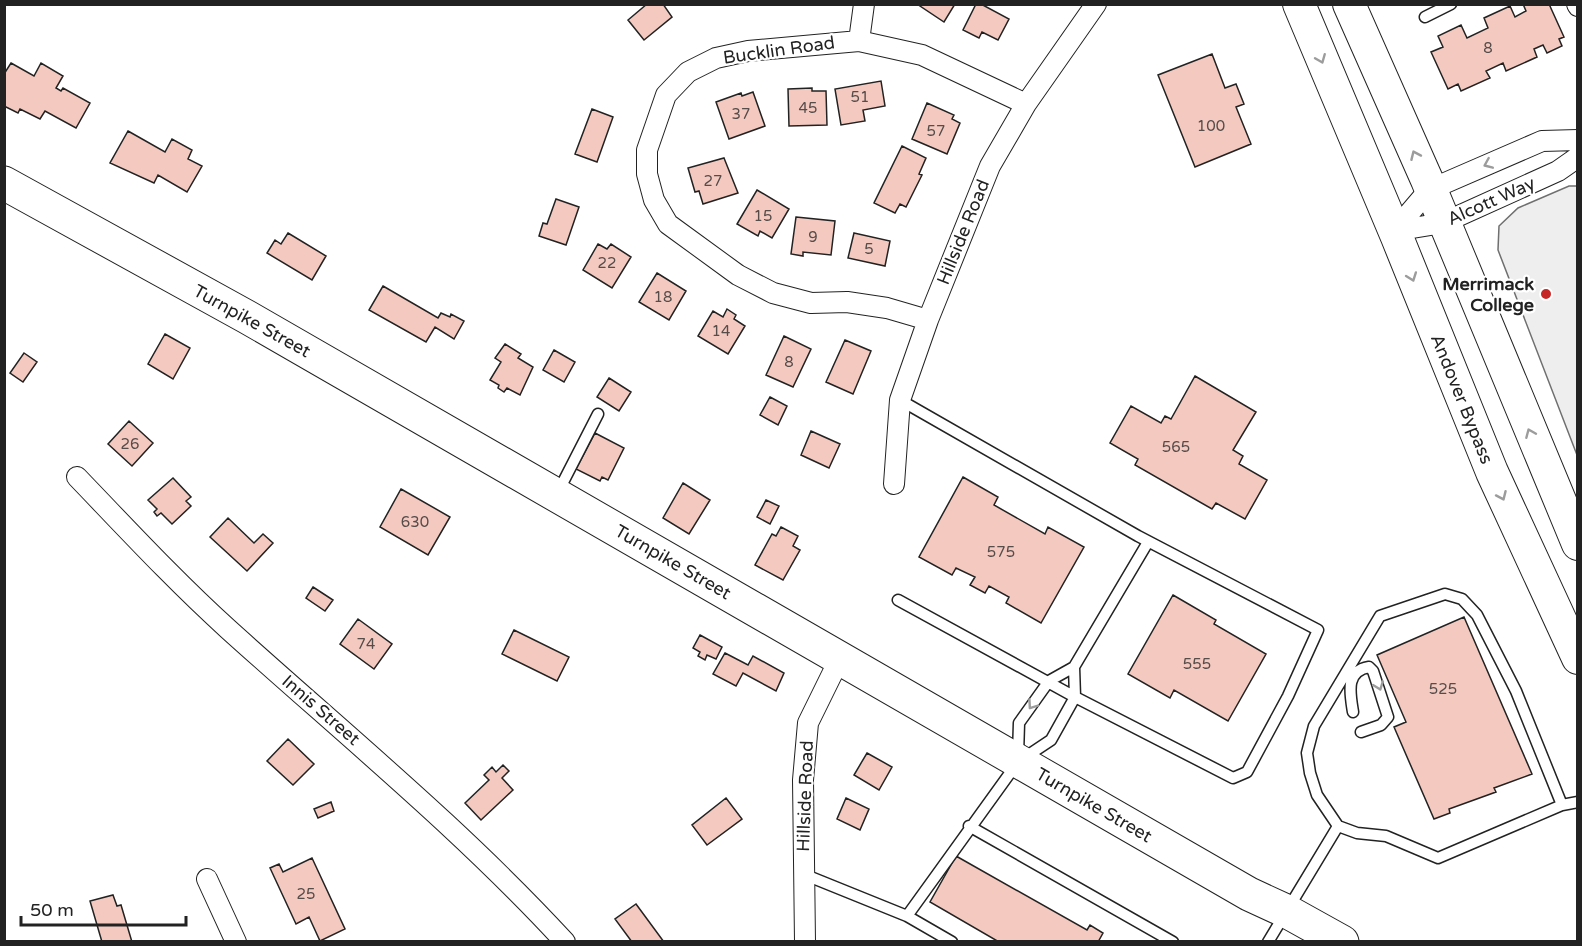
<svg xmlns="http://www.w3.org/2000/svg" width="1582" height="946" viewBox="0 0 1582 946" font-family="'Varela Round',sans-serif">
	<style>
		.green { fill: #eee; stroke: #6f6f6f; stroke-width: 1.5 }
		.building { fill: #f3c9c0; stroke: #222; stroke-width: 1.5 }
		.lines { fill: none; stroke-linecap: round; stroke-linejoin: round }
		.service-casing { stroke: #222; stroke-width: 13 }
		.minor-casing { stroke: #222; stroke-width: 22 }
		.primary-casing { stroke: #222; stroke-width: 34 }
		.trunk-casing { stroke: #222; stroke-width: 35 }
		.service { stroke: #fff; stroke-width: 10 }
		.minor { stroke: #fff; stroke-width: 20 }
		.primary { stroke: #fff; stroke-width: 32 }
		.trunk { stroke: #fff; stroke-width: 33 }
		.oneway { stroke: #9c9c9c }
		.poi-dot { fill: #c62828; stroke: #fff; stroke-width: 2 }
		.labels { text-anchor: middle; stroke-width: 4.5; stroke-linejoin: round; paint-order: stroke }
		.number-label { font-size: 15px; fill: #564c4a }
		.street-label { font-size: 18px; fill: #222; stroke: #fff }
		.poi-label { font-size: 18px; font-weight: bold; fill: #222; stroke: #fff; text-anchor: end }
	</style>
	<rect width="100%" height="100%" fill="#fff"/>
	<path class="green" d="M1569,186h9l-1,269 -79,-205 1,-24 19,-18z"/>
	<path class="building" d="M647,4h16l9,13 -28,23 -16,-20z
		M917,4h38l-11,18z
		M976,4h5l28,15 -11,21 -16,-8 -3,6 -16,-8z
		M1523,4h26l15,33 -5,2 3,7 -15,7 -4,-8 -9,4 3,8 -31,14 -3,-8 -17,8 4,7 -29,13 -3,-7 -10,5 -17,-37 12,-5 -5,-11 23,-11 6,13 21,-10 -4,-10 26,-12 5,11 11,-6z
		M1212,54l13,34 11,-4 8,20 -8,3 15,37 -56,23 -37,-92z
		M11,63l23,13 7,-13 22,13 -7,12 5,3 2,-3 27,15 -14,25 -31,-17 -5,8 -20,-10 -2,4 -14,-7v-32z
		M881,81l4,25 -22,4 2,11 -24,4 -6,-36z
		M812,88v3h14l1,34 -38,1 -1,-37z
		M753,92l12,34 -36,13 -13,-37 25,-9 1,3z
		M927,103l27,12 -2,4 8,4 -13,31 -35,-15z
		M592,109l21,8 -16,45 -22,-8z
		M128,131l37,21 7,-13 20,11 -4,9 14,7 -15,26 -29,-17 -4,8 -44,-20z
		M902,146l24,12 -7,16 3,1 -16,32 -6,-3 -5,9 -21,-10z
		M724,158l14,35 -35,11 -4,-13 -4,1 -7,-24z
		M757,190l32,19 -17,29 -12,-7 -2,5 -21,-12z
		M556,199l23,8 -13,38 -27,-9 4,-13 4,1z
		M796,217l39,4 -4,34 -28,-3v4l-12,-2z
		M288,233l38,23 -14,24 -45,-27 8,-13 6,4z
		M854,233l36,8 -5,25 -37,-8z
		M598,244l9,5 4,-5 20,13 -19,31 -29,-18z
		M657,273l29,18 -17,29 -30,-18z
		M383,286l55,32 3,-5 9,4 1,-3 13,7 -10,18 -19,-12 -9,15 -57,-32z
		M727,309l9,6 -2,4 11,7 -17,28 -30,-18 15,-25 10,6z
		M165,334l25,14 -17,31 -25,-15z
		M784,336l27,13 -18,38 -27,-12z
		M845,340l26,11 -18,43 -27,-12z
		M505,344l16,10 -3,4 15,9 -13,28 -13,-7 -3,4 -6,-4 1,-3 -9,-5 11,-18 -6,-4z
		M554,350l21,12 -11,20 -21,-12z
		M24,353l13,9 -14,20 -13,-9z
		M1195,376l61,36 -23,38 10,6 -4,8 28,16 -22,39 -29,-16 -4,6 -77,-44 3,-6 -28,-16 21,-37 30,17 4,-7 6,3z
		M609,378l22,14 -12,19 -22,-14z
		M770,397l17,9 -9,19 -18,-10z
		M129,421l24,22 -21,23 -24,-22z
		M811,431l29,13 -11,24 -28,-13z
		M595,433l29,15 -16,32 -6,-3 -2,4 -24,-12z
		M963,477l35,20 -4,8 51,29 3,-7 36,20 -43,76 -35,-20 3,-6 -20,-11 -4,7 -15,-8 5,-8 -19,-9 -4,7 -33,-18z
		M173,478l18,19 -5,4 5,5 -19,18 -11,-11 -4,3 -3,-4 3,-3 -9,-9z
		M683,483l27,17 -21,34 -26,-16z
		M401,489l49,28 -22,38 -48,-28z
		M766,500l13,6 -9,18 -13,-7z
		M228,518l26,25 9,-9 10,9 -26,28 -37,-34z
		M781,527l17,9 -5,10 7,4 -17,30 -28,-15 17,-31 4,2z
		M313,587l20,13 -8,11 -19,-13z
		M1173,595l43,25 -2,4 52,30 -38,67 -54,-31 -4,8 -42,-24z
		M1464,617l68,157 -38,14 2,4 -47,17 1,4 -16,6 -40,-92 12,-5 -29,-67z
		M358,619l34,25 -18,25 -34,-25z
		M514,630l55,27 -12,24 -55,-27z
		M700,635l22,12 -6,12 -9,-4 -2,5 -7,-4 2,-4 -7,-4z
		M725,653l23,12 5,-9 31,17 -8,18 -33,-18 -7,13 -23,-12z
		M288,739l26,25 -21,21 -26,-24z
		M867,753l25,14 -13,23 -25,-15z
		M503,765l6,6 -7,7 11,12 -32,30 -16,-17 24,-23 -5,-5 8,-8 4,5z
		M726,798l16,21 -35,26 -15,-20z
		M846,798l23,11 -9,21 -23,-11z
		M331,802l3,9 -16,7 -4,-9z
		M956,856l131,74 3,-5 13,8 -5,9h-99l-69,-40z
		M312,858l33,71 -25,12 -11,-24 -13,7 -26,-56 9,-4 4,8z
		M113,895l4,11 4,-1 11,37h-30l-12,-41z
		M636,904l28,38h-32l-17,-23z"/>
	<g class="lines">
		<defs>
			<path id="service" d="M1425,17l26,-13
				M558,492l40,-78
				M898,600l177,97 158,81 14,-6 41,-76 30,-66 -180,-94 -238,-136
				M1353,712c-3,-19 -8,-41 16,-45l4,4 15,46 -7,8 -20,7
				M1018,755l1,-32 30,-42 25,-14
				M1562,805l-46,-114 -39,-76 -15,-16 -17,-5 -65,22 -66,110 -7,27 3,20 7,22 21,31 19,7 29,3 52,22 124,-53 16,-3
				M969,826l204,116
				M803,874l104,42 45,26
				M907,916l111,-154 33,-22 24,-43 -1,-30 74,-125
				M1268,942l70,-116"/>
			<path id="minor" d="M1577,4l1,2
				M859,41l5,-37
				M1578,140l-36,1 -113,49 -35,41 49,-8 115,-52 20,-14
				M928,320l-41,-12 -40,-6 -36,1 -38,-10 -35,-18 -70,-51 -14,-24 -7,-26v-24l19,-55 22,-23 28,-14 32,-7 111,-10 63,14 104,49
				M77,477c49,51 98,104 151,152 114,103 233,200 337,313
				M894,484l6,-84 28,-80 62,-154 36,-62 70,-100
				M207,879l29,63
				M805,942l-2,-162 5,-57 32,-65"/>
			<path id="primary" d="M1299,4l98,233 95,235 86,186
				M1349,4l78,176 151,364"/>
			<path id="trunk" d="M4,183l243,134 1002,577 39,18 54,30"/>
		</defs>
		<use href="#service" class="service-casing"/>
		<use href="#minor" class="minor-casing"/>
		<use href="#primary" class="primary-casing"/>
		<use href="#trunk" class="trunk-casing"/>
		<use href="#service" class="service"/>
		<use href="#minor" class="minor"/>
		<use href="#primary" class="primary"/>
		<use href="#trunk" class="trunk"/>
	</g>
	<defs><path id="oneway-chevron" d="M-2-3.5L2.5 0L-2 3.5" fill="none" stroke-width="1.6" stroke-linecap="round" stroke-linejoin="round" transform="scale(1.5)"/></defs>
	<g class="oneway">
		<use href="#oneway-chevron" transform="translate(1321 59) rotate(68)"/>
		<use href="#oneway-chevron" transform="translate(1415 155) rotate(-114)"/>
		<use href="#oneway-chevron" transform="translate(1488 164) rotate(157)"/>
		<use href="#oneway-chevron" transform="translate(1412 277) rotate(70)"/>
		<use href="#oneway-chevron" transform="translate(1530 433) rotate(-113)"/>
		<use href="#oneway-chevron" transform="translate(1502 496) rotate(66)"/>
		<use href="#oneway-chevron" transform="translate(1379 686) rotate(69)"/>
		<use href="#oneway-chevron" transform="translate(1032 705) rotate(125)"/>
	</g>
	<circle class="poi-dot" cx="1546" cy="294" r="6"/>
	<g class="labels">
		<g class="number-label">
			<text x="1488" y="53">8</text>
			<text x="860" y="102">51</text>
			<text x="808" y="113">45</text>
			<text x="741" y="119">37</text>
			<text x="1211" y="131">100</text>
			<text x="936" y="136">57</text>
			<text x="713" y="186">27</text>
			<text x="763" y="221">15</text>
			<text x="813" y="242">9</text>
			<text x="869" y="254">5</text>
			<text x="607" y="268">22</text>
			<text x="663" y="302">18</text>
			<text x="721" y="336">14</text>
			<text x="789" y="367">8</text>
			<text x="130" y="449">26</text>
			<text x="1176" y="452">565</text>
			<text x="415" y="527">630</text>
			<text x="1001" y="557">575</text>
			<text x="366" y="649">74</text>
			<text x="1197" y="669">555</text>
			<text x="1443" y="694">525</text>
			<text x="306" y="899">25</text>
		</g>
		<g class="street-label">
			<text transform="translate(779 50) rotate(-8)" y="6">Bucklin Road</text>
			<text transform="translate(1491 201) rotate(-24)" y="6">Alcott Way</text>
			<text transform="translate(963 232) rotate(-68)" y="6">Hillside Road</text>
			<text transform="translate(252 321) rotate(29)" y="6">Turnpike Street</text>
			<text transform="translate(1462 399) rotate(68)" y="6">Andover Bypass</text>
			<text transform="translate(673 562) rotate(30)" y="6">Turnpike Street</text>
			<text transform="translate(321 710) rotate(41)" y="6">Innis Street</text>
			<text transform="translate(805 796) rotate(-88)" y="6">Hillside Road</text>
			<text transform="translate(1094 805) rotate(30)" y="6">Turnpike Street</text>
		</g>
		<g class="poi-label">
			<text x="1534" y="290">Merrimack<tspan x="1534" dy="21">College</tspan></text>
		</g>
	</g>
	<rect width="1582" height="946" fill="none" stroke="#222222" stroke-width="12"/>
	<path d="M21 916v9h165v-9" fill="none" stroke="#222222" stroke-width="3"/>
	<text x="30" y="916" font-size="18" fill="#222222" stroke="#ffffff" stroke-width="4.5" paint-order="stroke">50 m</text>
</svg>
